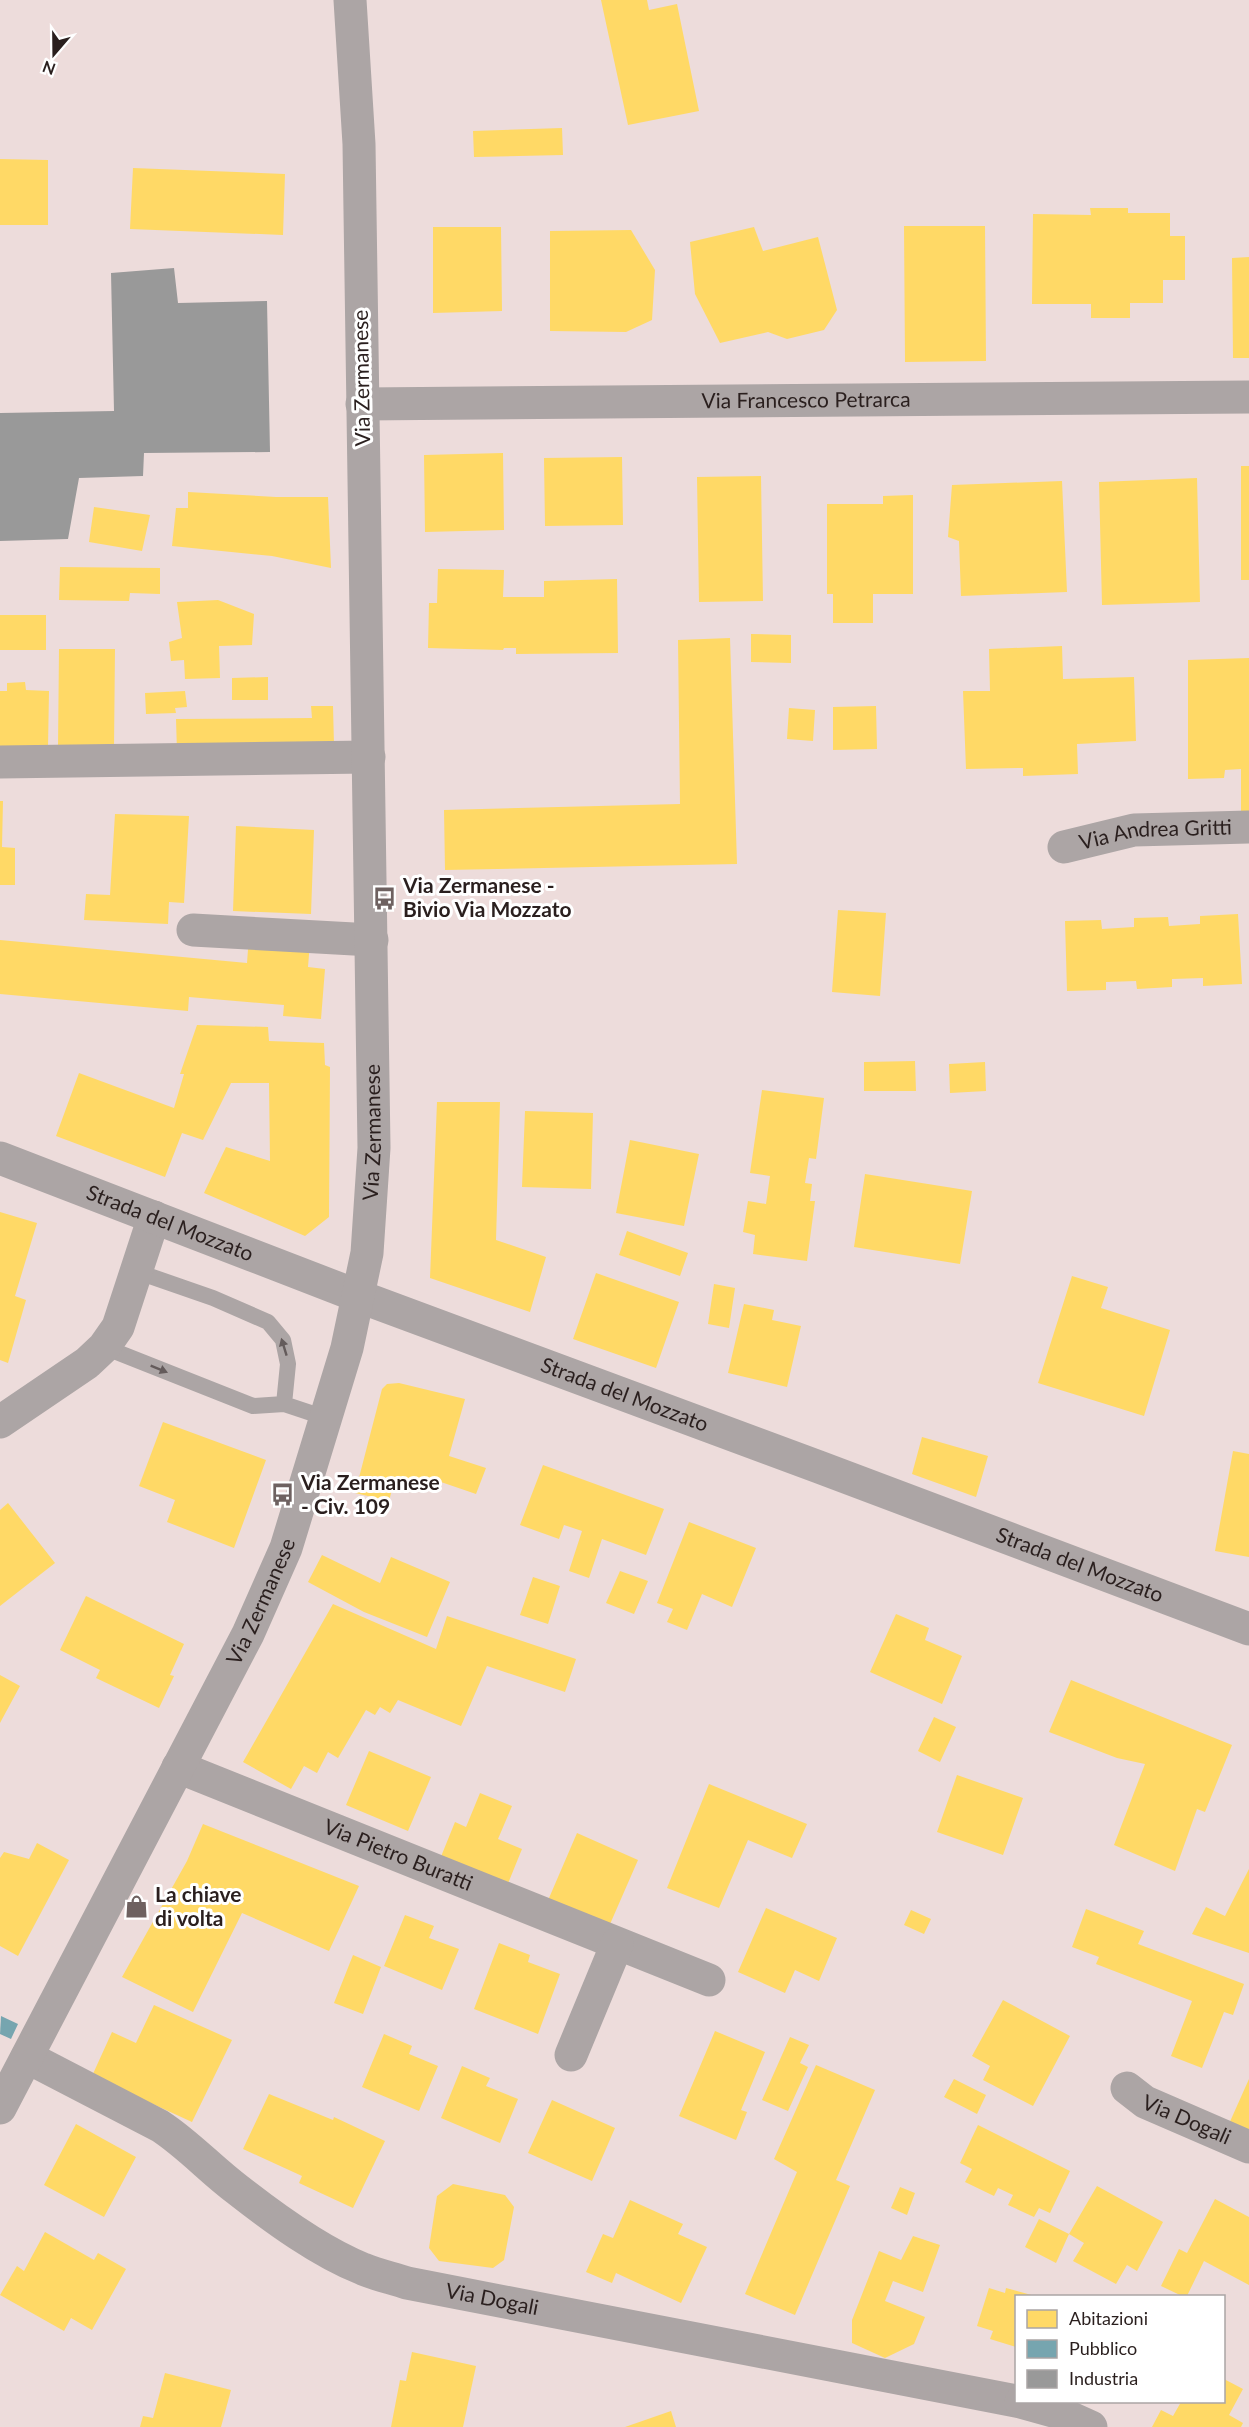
<svg xmlns="http://www.w3.org/2000/svg" width="1249" height="2427" viewBox="0 0 1249 2427" font-family="Lato,sans-serif">
	<style>
		.homes { fill: #ffd966 }
		.public { fill: #76a5af }
		.industry { fill: #999 }
		.lines { fill: none; stroke-linecap: round; stroke-linejoin: round }
		.service { stroke: #aca5a5; stroke-width: 16 }
		.minor { stroke: #aca5a5; stroke-width: 33 }
		.tertiary { stroke: #aca5a5; stroke-width: 33 }
		.oneway { fill: #645b5b }
		.labels { text-anchor: middle; stroke-width: 6; stroke-linejoin: round; paint-order: stroke }
		.street-label { font-size: 21px; fill: #2a1f1e; stroke: #fff }
		.poi-label { font-size: 21px; font-weight: bold; fill: #2a1f1e; stroke: #fff; text-anchor: start }
	</style>
	<rect width="100%" height="100%" fill="#eddcdb"/>
	<path class="homes" d="M601,0h46l2,10 28,-6 22,107 -71,14z
		M562,128l1,27 -89,2 -1,-26z
		M0,159l48,1v65h-48z
		M133,168l152,6 -2,61 -153,-6z
		M1090,208h38v5h42v23h15v44h-22v23h-33v15h-39v-14h-59l1,-90 58,1z
		M904,226h81l1,135 -81,1z
		M433,227h68l1,84 -69,2z
		M754,227l9,24 55,-14 19,73 -13,20 -37,9 -19,-7 -48,11 -25,-49 -5,-52z
		M631,230l24,40 -3,50 -26,12 -76,-1v-100z
		M1249,257v101h-16l-1,-100z
		M503,453l1,77 -79,2 -1,-77z
		M622,457l1,68 -78,1 -1,-68z
		M1241,466h8v114h-8z
		M761,476l2,125 -64,1 -2,-125z
		M1197,478l3,124 -98,3 -3,-123z
		M1062,481l5,111 -106,4 -2,-55 -11,-4 4,-52z
		M188,492l88,5h52l3,71 -59,-12 -100,-10 4,-38h12z
		M913,495v99h-40v29h-40v-29h-6v-90h56v-8z
		M94,507l56,8 -8,36 -53,-9z
		M60,567l100,1v26l-30,-1 -1,8 -70,-1z
		M438,569l66,1 -1,27h41v-16l73,-2 1,74 -102,1v-6h-12l-1,2 -75,-2 1,-45h8z
		M218,600l36,14 -2,31 -33,1 1,32 -35,1 -1,-19 -13,1 -2,-19 13,-4 -5,-36z
		M0,615h46v35h-46z
		M751,634l40,1v28l-40,-1z
		M730,638l7,226 -292,6 -1,-60 236,-6 -2,-164z
		M1062,646l1,33 71,-2 2,64 -59,3 1,30 -55,2v-8l-57,1 -3,-78h27l-1,-42z
		M59,649h56l-1,98 -56,-1z
		M1249,658v154h-8v-43l-16,1 -1,8 -36,1v-119z
		M268,677v23h-36v-22z
		M25,682l1,8 23,1 -1,56 -48,-1v-55h7v-8z
		M185,691l2,16 -12,1 1,5 -30,1 -1,-21z
		M311,706h22l1,39 -157,7 -1,-33 136,-1z
		M876,706l1,43 -44,1v-43z
		M789,708l26,2 -2,31 -26,-2z
		M0,801h3l-1,46 13,1v37h-15z
		M115,814l74,2 -5,87 -15,-1 -1,22 -84,-4 2,-26 24,1z
		M236,826l78,4 -3,84 -78,-3z
		M838,910l48,3 -6,83 -48,-4z
		M1238,914l4,70 -39,2v-8l-31,1v8l-35,2 -1,-8 -30,1v8l-39,1 -2,-70 36,-1 1,9 32,-2v-9l34,-1 1,9 31,-2v-8z
		M249,936l61,6 -2,25 17,2 -4,50 -38,-3 1,-11 -95,-8 -1,14 -188,-17v-54l247,23z
		M197,1025l71,2 1,14 55,2 1,22 5,2 -1,150 -24,19 -101,-43 22,-46 44,14 -1,-78h-38l-28,57 -21,-7 -17,44 -109,-41 23,-63 95,35 10,-34h-4z
		M915,1061l1,30h-52v-29z
		M985,1062l1,29 -36,2 -1,-29z
		M762,1090l62,8 -8,61 -7,-1 -4,25 7,1 -2,17h5l-8,60 -54,-7 2,-19 -12,-3 5,-31 18,3 4,-28 -20,-3z
		M437,1102h63l-4,138 50,17 -16,55 -100,-34z
		M525,1111l68,2 -2,76 -69,-2z
		M630,1140l69,14 -15,72 -68,-13z
		M865,1174l107,17 -12,73 -106,-17z
		M0,1212l37,11 -22,73 11,4 -18,63 -8,-3z
		M627,1231l61,22 -8,23 -61,-21z
		M596,1273l83,29 -23,66 -83,-29z
		M1072,1276l36,11 -7,21 69,22 -26,86 -106,-33z
		M714,1284l21,4 -6,40 -21,-4z
		M744,1304l30,6 -2,10 29,6 -14,61 -59,-14z
		M399,1383l66,16 -16,57 37,12 -10,26 -38,-13 -2,6 -24,-6 -1,6 -17,-5 -5,19 -34,-8 27,-104 5,-5z
		M163,1422l103,38 -32,88 -67,-26 8,-22 -36,-14z
		M922,1437l66,19 -12,41 -64,-23z
		M1233,1451l16,3v103l-34,-6z
		M543,1465l121,44 -18,46 -44,-16 -13,39 -20,-7 13,-40 -18,-6 -5,14 -39,-14z
		M8,1503l47,60 -55,43v-96z
		M689,1522l67,26 -24,59 -30,-13 -15,36 -20,-8 6,-13 -16,-6z
		M322,1555l58,28 11,-26 59,25 -23,55 -63,-25 -56,-30z
		M620,1571l28,10 -14,33 -28,-11z
		M533,1577l27,9 -12,38 -28,-9z
		M86,1596l98,48 -14,31 4,1 -15,32 -63,-30 4,-8 -40,-20z
		M333,1604l103,45 11,-33 129,43 -11,33 -78,-26 -26,60 -63,-26 -8,13 -10,-6 -5,8 -9,-5 -28,48 -10,-6 -11,21 -13,-7 -13,23 -48,-27z
		M896,1614l33,14 -4,12 37,16 -20,48 -72,-32z
		M0,1675l20,11 -20,37z
		M1071,1680l161,65 -27,67 -8,-3 -22,62 -61,-26 31,-81 -28,-6 -68,-26z
		M934,1717l22,10 -16,35 -22,-11z
		M369,1751l62,26 -23,54 -62,-26z
		M957,1775l66,23 -20,57 -66,-23z
		M709,1784l98,40 -15,34 -44,-18 -29,68 -52,-20z
		M480,1793l32,13 -14,33 24,10 -17,42 -67,-27 17,-42 11,5z
		M203,1824l156,62 -30,65 -87,-38 -49,99 -71,-35 65,-116z
		M577,1833l61,27 -31,71 -61,-26z
		M37,1843l32,17 -51,96 -18,-10v-88l4,-6 25,7z
		M1249,1869v84l-57,-19 14,-27 19,9z
		M766,1908l71,30 -18,43 -24,-11 -10,23 -47,-21z
		M1086,1909l58,22 -6,13 106,40 -11,31 -9,-3 -22,56 -31,-12 21,-55 -96,-37 3,-7 -27,-10z
		M911,1910l20,9 -7,15 -20,-9z
		M405,1915l29,11 -5,12 30,11 -17,41 -58,-24z
		M499,1943l31,12 -2,7 32,12 -22,60 -64,-25z
		M353,1955l28,12 -18,47 -29,-11z
		M1003,2000l67,36 -37,70 -50,-26 7,-14 -18,-10z
		M154,2005l78,35 -40,82 -100,-46 20,-44 24,11z
		M715,2031l50,21 -24,58 6,2 -11,28 -57,-24z
		M384,2034l28,12 -3,8 29,12 -19,45 -57,-24z
		M790,2037l19,8 -9,18 8,4 -20,44 -26,-11z
		M816,2065l59,25 -39,90 14,6 -55,129 -50,-21 52,-122 -23,-13z
		M462,2066l28,12 -4,8 32,13 -18,44 -59,-25z
		M954,2079l32,16 -9,19 -33,-17z
		M1249,2079v68l-25,-12z
		M269,2094l64,26 1,-3 51,24 -32,67 -54,-25 3,-7 -59,-27z
		M552,2100l63,28 -23,53 -64,-28z
		M76,2124l60,33 -32,60 -60,-32z
		M978,2125l92,46 -20,42 -11,-5 -5,9 -26,-12 5,-10 -15,-7 -4,8 -29,-14 7,-13 -12,-6z
		M453,2184l52,11 9,12 -10,53 -11,8 -54,-7 -10,-13 8,-52z
		M1097,2186l66,36 -26,49 -10,-6 -11,19 -43,-23 11,-18 -15,-9z
		M900,2187l15,6 -8,22 -16,-7z
		M1215,2199l34,18v68l-45,-24 -17,35h-5l-21,-10 18,-37 8,4z
		M630,2200l53,24 -5,10 29,13 -26,56 -65,-30 -4,10 -26,-11 17,-38 10,4z
		M1039,2219l30,15 -13,29 -31,-16z
		M45,2232l49,28 4,-7 28,16 -34,61 -21,-12 -7,13 -64,-36 17,-29 7,5z
		M913,2236l27,9 -17,47 -30,-11 -8,20 40,16 -11,27 -29,14 -33,-15v-23l27,-69 22,9z
		M989,2288l16,5 1,-5 29,8h-19v51l-26,-8 3,-8 -16,-5z
		M412,2352l64,14 -13,61h-72l9,-47 6,1z
		M165,2373l66,17 -10,37h-81l3,-11 10,2z
		M1224,2379l19,10 -14,26 14,8 -2,4h-89l9,-17 12,6 8,-14h43z
		M671,2411l5,16h-51z"/>
	<path class="public" d="M1,2016l17,8 -7,15 -11,-5z"/>
	<path class="industry" d="M174,268l4,35 89,-2 3,151 -126,1 -1,23 -64,2 -11,61 -68,2v-128l114,-2 -3,-138z"/>
	<g class="lines">
		<path class="service" d="M138,1272l75,26 55,24 15,18 5,24 -4,40
			M104,1347l149,59 31,-2 42,14"/>
		<g class="minor">
			<path id="s1" d="M362,404l887,-7"/>
			<path d="M0,762l369,-5"/>
			<path id="s2" d="M1064,847l70,-17 115,-3"/>
			<path d="M193,930l179,10"/>
			<path d="M0,1422l87,-59 17,-16 14,-20 36,-110"/>
			<path id="s3" d="M178,1767l531,213"/>
			<path d="M571,2055l46,-111"/>
			<path id="s4" d="M27,2057l133,69c29,19 51,44 78,64 37,29 82,62 125,79 14,6 29,9 44,14l609,118"/>
			<path id="s5" d="M1127,2088l18,14 104,45"/>
			<path d="M1021,2402l39,11 31,14"/>
		</g>
		<g class="tertiary">
			<path id="s6" d="M0,1158l358,138 461,171 430,162"/>
			<path id="s7" d="M0,2108l248,-474 38,-86 61,-200 20,-95 7,-105 -15,-1004 -9,-144"/>
		</g>
	</g>
	<defs><path id="oneway-solid" d="M-6-.8H1V-3.2L6.5 0L1 3.2V.8H-6Z" transform="scale(1.5)"/></defs>
	<g class="oneway">
		<use href="#oneway-solid" transform="translate(284 1347) rotate(-107)"/>
		<use href="#oneway-solid" transform="translate(159 1369) rotate(22)"/>
	</g>
	<defs>
		<symbol id="bus-bare" viewBox="-9 -9 18 18"><path d="M-5-6H5V4H4V6H2V4H-2V6H-4V4H-5ZM-3.5-4V0h7V-4ZM-3.5 1.2v1.5H-2V1.2ZM2 1.2v1.5H3.5V1.2Z" fill="#6e6160" stroke="#fff" stroke-width="2.5" paint-order="stroke"/></symbol>
		<symbol id="shop-bare" viewBox="-9 -9 18 18"><path d="M-5-2.5h2.3a2.7 3.5 0 0 1 5.4 0H5L5.5 6h-11ZM-1.5-2.5h3a1.5 2.3 0 0 0-3 0Z" fill="#6e6160" stroke="#fff" stroke-width="2.5" paint-order="stroke"/></symbol>
	</defs>
	<g fill-rule="evenodd">
		<use href="#bus-bare" x="368" y="882" width="33" height="33"/>
		<use href="#bus-bare" x="266" y="1478" width="33" height="33"/>
		<use href="#shop-bare" x="120" y="1890" width="33" height="33"/>
	</g>
	<g class="labels">
		<g class="street-label">
			<text transform="translate(362 378) rotate(-91)" y="7">Via Zermanese</text>
			<text dy="7" stroke="none"><textPath href="#s1" startOffset="444">Via Francesco Petrarca</textPath></text>
			<text dy="7" stroke="none"><textPath href="#s2" startOffset="93">Via Andrea Gritti</textPath></text>
			<text dy="7" stroke="none"><textPath href="#s7" startOffset="1056">Via Zermanese</textPath></text>
			<text dy="7" stroke="none"><textPath href="#s6" startOffset="182">Strada del Mozzato</textPath></text>
			<text dy="7" stroke="none"><textPath href="#s6" startOffset="668">Strada del Mozzato</textPath></text>
			<text dy="7" stroke="none"><textPath href="#s6" startOffset="1154">Strada del Mozzato</textPath></text>
			<text dy="7" stroke="none"><textPath href="#s7" startOffset="570">Via Zermanese</textPath></text>
			<text dy="7" stroke="none"><textPath href="#s3" startOffset="237">Via Pietro Buratti</textPath></text>
			<text dy="7" stroke="none"><textPath href="#s5" startOffset="68">Via Dogali</textPath></text>
			<text dy="7" stroke="none"><textPath href="#s4" startOffset="532">Via Dogali</textPath></text>
		</g>
		<g class="poi-label">
			<text x="403" y="893">Via Zermanese -<tspan x="403" dy="24">Bivio Via Mozzato</tspan></text>
			<text x="301" y="1490">Via Zermanese<tspan x="301" dy="24">- Civ. 109</tspan></text>
			<text x="155" y="1902">La chiave<tspan x="155" dy="24">di volta</tspan></text>
		</g>
	</g>
	<rect x="1015" y="2295" width="210" height="108" fill="#ffffff" stroke="#aaa5a5" stroke-width="1.5"/>
	<rect x="1027" y="2310" width="30" height="18" fill="#ffd966" stroke="#aaa5a5" stroke-width="1.5"/>
	<text x="1069" y="2325" font-size="18" fill="#2a1f1e">Abitazioni</text>
	<rect x="1027" y="2340" width="30" height="18" fill="#76a5af" stroke="#aaa5a5" stroke-width="1.5"/>
	<text x="1069" y="2355" font-size="18" fill="#2a1f1e">Pubblico</text>
	<rect x="1027" y="2370" width="30" height="18" fill="#999999" stroke="#aaa5a5" stroke-width="1.5"/>
	<text x="1069" y="2385" font-size="18" fill="#2a1f1e">Industria</text>
	<g transform="translate(54 54) rotate(200)" stroke="#ffffff" stroke-width="4.5" paint-order="stroke">
	<path d="M0-4.5L10 22L0 15L-10 22Z" fill="#2a1f1e"/>
	<text y="-9" font-size="16" font-weight="bold" text-anchor="middle" fill="#2a1f1e">N</text>
	</g>
</svg>
